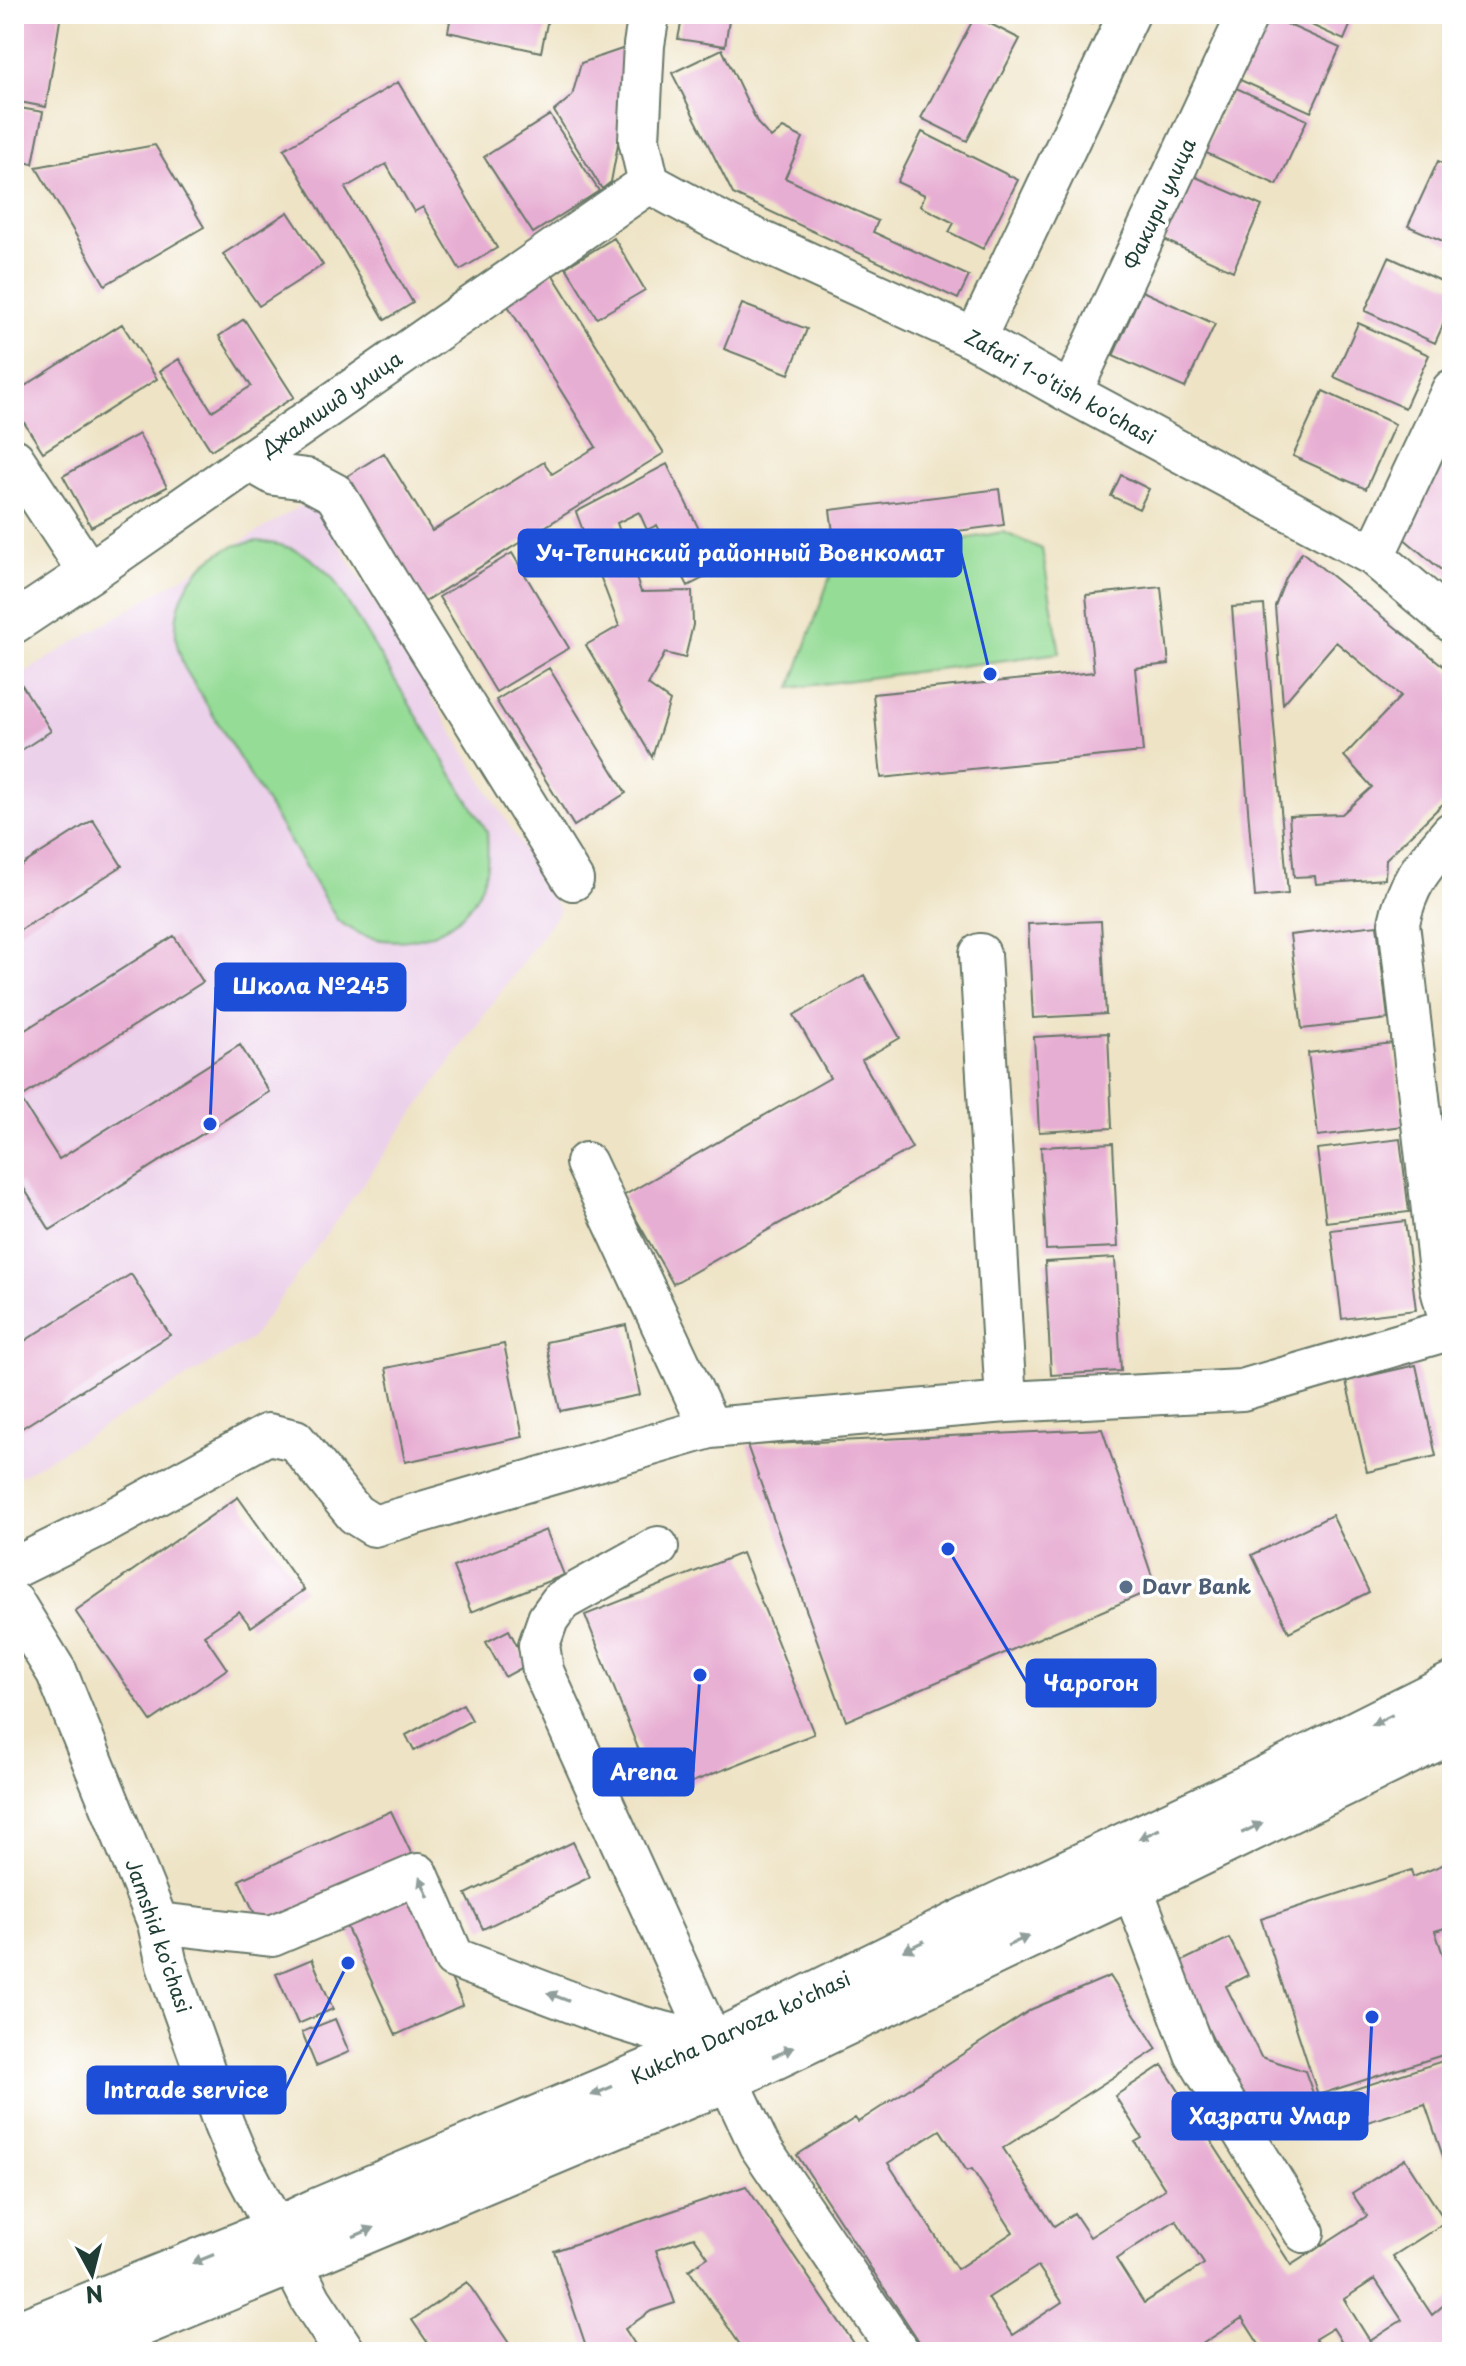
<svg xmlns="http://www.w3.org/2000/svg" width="1466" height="2366" viewBox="0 0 1466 2366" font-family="'Playpen Sans',sans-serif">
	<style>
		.built { fill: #ecd1ea }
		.green { fill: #95dc96; stroke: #5a8c65; stroke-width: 2 }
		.building { fill: #e7aed3; fill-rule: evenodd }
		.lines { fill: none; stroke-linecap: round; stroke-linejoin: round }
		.minor-casing { stroke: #677767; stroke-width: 44 }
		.major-casing { stroke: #677767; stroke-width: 48 }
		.minor { stroke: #fff; stroke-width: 40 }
		.major { stroke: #fff; stroke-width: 44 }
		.oneway { fill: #8f9e9a }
		.service-dot { fill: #5c6f8a; stroke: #fff; stroke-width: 3 }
		.labels { text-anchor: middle; stroke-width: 7; stroke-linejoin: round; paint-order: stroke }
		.street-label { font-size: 20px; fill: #1f3d34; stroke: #fff }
		.service-label { font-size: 20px; font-weight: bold; fill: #4e5e75; stroke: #fff; text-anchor: start }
		.leader { fill: none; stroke: #1d4ed8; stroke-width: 3 }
		.callout-dot { fill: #1d4ed8; stroke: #fff; stroke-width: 3 }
		.callout { fill: #1d4ed8; stroke: #1d4ed8; stroke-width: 3 }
		.callout-label { font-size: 22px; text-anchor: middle; font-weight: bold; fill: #fff }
	</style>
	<rect width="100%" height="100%" fill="#fff"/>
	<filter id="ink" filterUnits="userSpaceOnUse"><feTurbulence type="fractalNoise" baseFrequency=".0125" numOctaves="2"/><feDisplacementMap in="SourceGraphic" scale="16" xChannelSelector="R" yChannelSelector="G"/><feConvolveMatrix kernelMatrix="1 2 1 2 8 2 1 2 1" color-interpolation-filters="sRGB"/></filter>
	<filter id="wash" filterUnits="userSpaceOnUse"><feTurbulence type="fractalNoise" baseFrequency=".006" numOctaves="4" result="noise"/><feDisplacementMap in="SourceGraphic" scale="32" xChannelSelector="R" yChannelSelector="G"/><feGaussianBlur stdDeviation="1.8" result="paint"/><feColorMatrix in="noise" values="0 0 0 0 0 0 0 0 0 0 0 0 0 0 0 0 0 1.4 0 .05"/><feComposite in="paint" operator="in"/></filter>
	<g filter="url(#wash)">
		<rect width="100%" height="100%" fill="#eee3c5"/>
		<path class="built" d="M312,499l248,411 -309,429 -237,141v-801z"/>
		<path class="green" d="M1003,532l39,17 18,104 -269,35 48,-137 79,-4z
			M258,541c36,5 48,11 74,36l155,254c1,19 2,38 -6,56 -19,45 -71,63 -116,49 -9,-3 -18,-10 -27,-15l-154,-254c-3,-10 -8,-21 -8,-31 -2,-38 17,-70 51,-87 9,-5 21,-6 31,-8z"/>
		<g id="blocks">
			<path class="building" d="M15,14h46l-15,93 -32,-6z
				M424,14h125l-8,38 -93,-20 2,-11z
				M683,14h47l-5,32 -47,-7z
				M1070,14h26l-4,10z
				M1287,14h68l-11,26z
				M1267,15l73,33 -29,64 -73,-33z
				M975,16l45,23 -53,102 -46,-23z
				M628,47l-1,39 -10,64 -6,32 -9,7 -48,-78 18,-15 9,-33z
				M722,49l36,75 13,14 12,-10 20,10 -18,40 93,43 -5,11 96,44 -11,23 -225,-105 -61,-121z
				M398,82l99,166 -37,22 -37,-63 -9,5 -28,-48 -41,24 68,115 -28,17 -101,-171z
				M1234,87l73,33 -30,65 -73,-33z
				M14,107l29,5 -10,52 -19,-4z
				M550,115l49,76 -66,42 -49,-76z
				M922,132l96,48 -35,69 -34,-17 5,-9 -34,-17 5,-11 -28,-13z
				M155,145l49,82 -99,58 -69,-118z
				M1438,161l14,7v77l-44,-19z
				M1189,174l73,32 -29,65 -73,-33z
				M288,212l35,53 -64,41 -36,-52z
				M614,238l31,52 -48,28 -31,-51z
				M1389,257l63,29v19l-17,38 -70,-32z
				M551,272l113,181 -245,152 -78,-125 43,-27 48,78 112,-69 8,12 44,-27 -91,-146z
				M1142,291l73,33 -30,64 -72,-32z
				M742,304l65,25 -18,45 -65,-25z
				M244,319l50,78 -83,53 -51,-79 19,-12 33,52 39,-25 -32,-50z
				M1358,323l71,32 -24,53 -71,-31z
				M122,324l35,55 -114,73 -29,-45v-14z
				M1323,391l72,33 -29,65 -73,-33z
				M139,434l28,53 -76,40 -28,-51z
				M1452,440v139l-50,-42z
				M667,464l52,106 -31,16 -31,-61 -10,5 -8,-18 -22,11 24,69 51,-1 1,34 -8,33 -20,-5 -17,32 22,16 -18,56 -66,-112 33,-19 -43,-114z
				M1121,475l28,14 -10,20 -28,-13z
				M999,489l5,36 -169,22 -5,-37z
				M1302,552l150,121v122l-66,64 -1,20 -69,5 -1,-8 -21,1 -5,-61 53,-2 30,-27 -28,-31 57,-60 -65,-54 -53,62 -8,-98 11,-28z
				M512,553l57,95 -73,44 -57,-95z
				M1161,587l8,77 -34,4 8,84 -262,26 -8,-84 221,-22 -8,-77z
				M1264,605l24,289 -33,3 -23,-290z
				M549,668l77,125 -52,33 -78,-126z
				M22,685l29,46 -37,24v-65z
				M93,820l29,46 -108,68v-64z
				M1101,921l5,93 -73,4 -5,-94z
				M1377,925l11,94 -86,10 -12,-94z
				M174,936l29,46 -183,116 39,61 181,-114 29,47 -219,138 -30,-48 -6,4v-149z
				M864,975l36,63 -38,22 50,88 -239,136 -50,-88 207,-118 -36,-63z
				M1108,1033l4,95 -73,4 -5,-95z
				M1393,1043l10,83 -85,10 -10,-83z
				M1400,1139l9,73 -83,10 -9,-73z
				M1113,1143l5,104 -72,3 -5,-103z
				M1405,1221l11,89 -74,9 -11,-89z
				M1115,1258l6,113 -70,4 -6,-113z
				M131,1274l39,61 -156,98v-95l4,7z
				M626,1325l14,70 -80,16 -14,-69z
				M504,1344l19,93 -118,25 -19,-94z
				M1416,1365l20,91 -69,16 -21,-91z
				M1102,1429l54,159 -310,133 -99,-276z
				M238,1497l66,93 -53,37 -12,-16 -35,24 23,34 -76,52 -76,-110z
				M1332,1515l37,77 -80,40 -37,-77z
				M546,1530l18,45 -93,37 -18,-45z
				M742,1553l72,181 -157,62 -72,-181z
				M509,1630l18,35 -22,12 -19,-35z
				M463,1704l9,16 -58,31 -8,-16z
				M391,1811l22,46 -152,70 -22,-47z
				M573,1842l17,35 -107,52 -17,-35z
				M1452,1861v86l-7,-19 -10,3 17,50v71l-134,43 -57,-176 150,-49 2,7z
				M410,1888l53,117 -67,30 -53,-116z
				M1229,1938l19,37 -22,11 35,71 44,14 9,25 10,3 128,-41v125l-27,-79 -77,24 -1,-2 -19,-6 -2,6 -83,-26 -67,-136z
				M312,1959l21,50 -35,15 -22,-50z
				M1110,1976l47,73 -154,99 51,78 20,-13 16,24 75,-48 -30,-47 7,-4 -27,-42 47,-31 129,200 76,-49 -15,-23 53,-34 41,63 -53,34 39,59 20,-17v54h-104l-15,-24 -18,11 9,13h-60l-22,-34 -49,32 1,2h-268l-129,-197 58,-37 3,4 174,-113zM940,2130l27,41 5,-2 41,63 -56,37 -69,-106zM1176,2220l28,44 -60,39 -28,-44zM1038,2266l24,36 -50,33 -24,-37zM1375,2279l27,41 -32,21 -26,-42z
				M335,2019l14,33 -33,14 -14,-34z
				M746,2186l114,166h-115l-56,-82 19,-13 -14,-20 -38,13 19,53 -24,8 -26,18 15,23h-52l-34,-101z
				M467,2282l48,70h-81l-22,-32z"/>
		</g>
	</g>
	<g filter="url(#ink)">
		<use href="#blocks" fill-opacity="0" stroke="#677767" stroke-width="2"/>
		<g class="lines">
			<defs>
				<path id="minor" d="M649,183l81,44 245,112 96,54 303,163 78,66
					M649,183l-10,-43 5,-95 5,-31
					M975,339l154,-325
					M1071,393l177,-379
					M14,459l75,114
					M250,461l25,14 32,4 28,15 48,80 190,306
					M1374,556l78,-166
					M14,623l75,-50 560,-390
					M1452,832c-27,32 -44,48 -53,91l42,366 11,41
					M980,954l26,448
					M586,1163l124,265
					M658,1547l-97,54 -13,18 -9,26 4,26 170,373
					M14,1568l97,-48 157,-86 27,6 60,74 19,12 336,-98 296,-26 236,-12 210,-61
					M14,1603l43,70 101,250 9,42 57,160 13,31 39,74
					M1132,1887l63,167 109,178
					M158,1923l114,13 146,-62 36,84 154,58 39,12 66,16
					M728,2079l31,66 140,207
					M292,2262l19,38 34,52"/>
				<path id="major" d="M14,2335l262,-105 40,-19 397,-167 257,-126 276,-130 206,-103
					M73,2352l219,-90 436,-183 404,-192 320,-156"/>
			</defs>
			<use href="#minor" class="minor-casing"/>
			<use href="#major" class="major-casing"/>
			<use href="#minor" class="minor"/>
			<use href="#major" class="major"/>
		</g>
		<defs><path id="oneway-solid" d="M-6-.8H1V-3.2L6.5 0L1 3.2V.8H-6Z" transform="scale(2)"/></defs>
		<g class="oneway">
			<use href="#oneway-solid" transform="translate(1382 1720) rotate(153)"/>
			<use href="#oneway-solid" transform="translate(1252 1828) rotate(-26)"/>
			<use href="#oneway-solid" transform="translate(1149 1834) rotate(155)"/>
			<use href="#oneway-solid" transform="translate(424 1887) rotate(-113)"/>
			<use href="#oneway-solid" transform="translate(1018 1941) rotate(-25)"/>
			<use href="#oneway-solid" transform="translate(914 1946) rotate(154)"/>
			<use href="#oneway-solid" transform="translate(558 1997) rotate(-159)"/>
			<use href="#oneway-solid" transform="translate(783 2052) rotate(-25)"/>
			<use href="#oneway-solid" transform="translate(602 2091) rotate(157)"/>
			<use href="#oneway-solid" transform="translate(364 2232) rotate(-23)"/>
			<use href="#oneway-solid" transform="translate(203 2259) rotate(158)"/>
		</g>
	</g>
	<circle class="service-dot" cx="1126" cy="1587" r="8"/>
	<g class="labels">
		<g class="street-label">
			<text transform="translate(1160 204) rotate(-65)" y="7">Факири улица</text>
			<text transform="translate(1060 387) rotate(29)" y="7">Zafari 1-o'tish ko'chasi</text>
			<text transform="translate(332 404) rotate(-35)" y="7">Джамшид улица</text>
			<text transform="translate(158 1936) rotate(71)" y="7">Jamshid ko'chasi</text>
			<text transform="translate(741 2028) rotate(-25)" y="7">Kukcha Darvoza ko'chasi</text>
		</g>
		<g class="service-label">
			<text x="1142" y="1594">Davr Bank</text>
		</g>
	</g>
	<path class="leader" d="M990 674L961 553M210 1124L216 987M948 1549L1027 1683M700 1675L693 1772M348 1963L285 2090M1372 2017L1367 2116"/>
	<g class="callout-dot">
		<circle cx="990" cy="674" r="8"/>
		<circle cx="210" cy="1124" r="8"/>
		<circle cx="948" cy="1549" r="8"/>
		<circle cx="700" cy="1675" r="8"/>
		<circle cx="348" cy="1963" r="8"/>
		<circle cx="1372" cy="2017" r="8"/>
	</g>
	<g class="callout">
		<rect x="519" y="530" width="442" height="46" rx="8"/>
		<rect x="216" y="964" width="189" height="46" rx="8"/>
		<rect x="1027" y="1660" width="128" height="46" rx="8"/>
		<rect x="594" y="1749" width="99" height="46" rx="8"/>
		<rect x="88" y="2067" width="197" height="46" rx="8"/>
		<rect x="1173" y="2093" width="194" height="46" rx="8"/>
	</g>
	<g class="callout-label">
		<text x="740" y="561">Уч-Тепинский районный Военкомат</text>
		<text x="311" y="994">Школа №245</text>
		<text x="1091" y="1691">Чарогон</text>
		<text x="644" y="1780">Arena</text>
		<text x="186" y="2098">Intrade service</text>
		<text x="1270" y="2124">Хазрати Умар</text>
	</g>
	<rect width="1466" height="2366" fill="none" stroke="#fff" stroke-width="48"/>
	<g transform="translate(92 2274) rotate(173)" stroke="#ffffff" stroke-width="6" paint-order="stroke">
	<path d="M0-6L14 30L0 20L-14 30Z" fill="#1f3d34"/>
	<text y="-12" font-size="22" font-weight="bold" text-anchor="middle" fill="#1f3d34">N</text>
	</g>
</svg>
